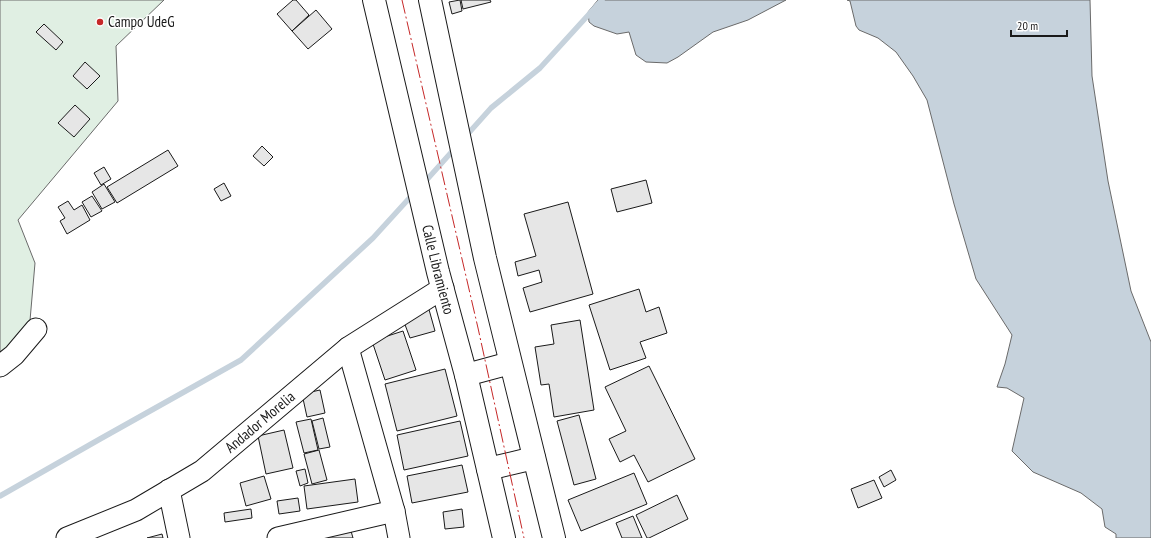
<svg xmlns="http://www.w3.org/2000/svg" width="1151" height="538" viewBox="0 0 1151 538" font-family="'PT Sans Narrow',sans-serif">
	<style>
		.green { fill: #e0efe3; stroke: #6a6a6a }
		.water { fill: #c6d2dc; stroke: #6a6a6a }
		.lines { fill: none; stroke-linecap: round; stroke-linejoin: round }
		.stream { stroke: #c6d2dc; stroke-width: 5.5 }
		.building { fill: #e6e6e6; stroke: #1a1a1a }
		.minor-casing { stroke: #1a1a1a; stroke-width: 23 }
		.highway-casing { stroke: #1a1a1a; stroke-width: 24 }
		.minor { stroke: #fff; stroke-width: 21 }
		.highway { stroke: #fff; stroke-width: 22 }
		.power { stroke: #c62828; stroke-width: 1; stroke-dasharray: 14 3 2 3; stroke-linecap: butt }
		.poi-dot { fill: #c62828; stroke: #fff; stroke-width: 1.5 }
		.labels { text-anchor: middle; stroke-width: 3; stroke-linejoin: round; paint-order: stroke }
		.poi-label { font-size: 15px; fill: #1a1a1a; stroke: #fff; text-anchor: start }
		.street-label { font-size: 15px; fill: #1a1a1a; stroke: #fff }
	</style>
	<rect width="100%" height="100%" fill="#fff"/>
	<path class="green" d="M0,0h164l-48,46 2,55 -100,119 17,43 -6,69 -29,22z"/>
	<path class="water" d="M598,0h188l-38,20 -35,12 -35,25 -11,6 -21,-1 -10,-7 -7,-23 -12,2 -23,-8 -5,-4 -1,-10z
		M847,0h243l2,76 16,105 23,110 20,51v196h-35v-4l-11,-7 -3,-18 -21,-16 -48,-21 -21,-21 12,-53 -17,-10 -10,-1 8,-23 7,-29 -36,-56 -22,-75 -27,-104 -14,-24 -17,-24 -18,-14 -19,-8 -3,-4 -6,-25z"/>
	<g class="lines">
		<path class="stream" d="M466,136l25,-28 49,-40 62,-68
			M423,184l33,-37
			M0,496l100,-57 141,-79 132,-122 41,-45"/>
	</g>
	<path class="building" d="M293,0h3l13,15 -17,16 -15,-17z
		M460,0l2,11 -10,3 -3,-12z
		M461,0h29l1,2 -28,7z
		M316,10l16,19 -24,20 -16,-18z
		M44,24l19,18 -7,8 -20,-18z
		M85,62l15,14 -13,13 -14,-13z
		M75,105l15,14 -16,18 -16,-14z
		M262,146l11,11 -9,9 -11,-10z
		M168,150l10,16 -61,37 -10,-16z
		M104,167l7,12 -10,6 -7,-12z
		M646,180l6,23 -35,9 -6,-23z
		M224,183l7,13 -10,5 -7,-12z
		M104,184l11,18 -13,7 -10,-17z
		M92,196l10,15 -11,6 -9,-15z
		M68,201l6,9 8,-5 8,15 -23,14 -7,-13 5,-3 -7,-11z
		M568,202l25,92 -63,18 -7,-24 19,-6 -3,-12 -21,6 -3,-14 21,-6 -12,-42z
		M639,289l7,23 13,-5 8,26 -27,9 6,16 -36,12 -21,-65z
		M428,306l7,25 -25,7 -6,-16z
		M580,320l14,90 -40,7 -5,-33 -8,1 -6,-38 19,-3 -3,-19z
		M403,331l13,39 -31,10 -13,-39z
		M649,366l46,93 -47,23 -14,-27 -14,7 -11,-23 17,-8 -21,-44z
		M445,369l12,47 -60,15 -12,-47z
		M320,390l5,23 -18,4 -5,-23z
		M579,415l17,64 -22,6 -17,-64z
		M323,418l7,29 -11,2 -7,-28z
		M311,419l7,31 -14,3 -8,-31z
		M460,421l8,35 -64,14 -7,-35z
		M284,430l9,38 -27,6 -8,-38z
		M319,450l8,30 -15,4 -8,-30z
		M462,465l6,27 -56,11 -5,-27z
		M305,469l3,14 -8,3 -4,-15z
		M891,470l5,10 -12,7 -5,-10z
		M634,473l13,31 -66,27 -13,-31z
		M264,476l7,23 -25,7 -6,-23z
		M355,479l3,23 -51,7 -3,-23z
		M874,480l8,18 -24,10 -7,-19z
		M677,495l11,24 -39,19h-2l-11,-23z
		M298,498l2,13 -21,3 -2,-13z
		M251,509l1,9 -27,4 -1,-9z
		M462,509l2,18 -19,2 -2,-17z
		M633,516l9,22h-20l-6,-15z
		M351,531l2,7h-28v-2z
		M162,534l1,4h-16z"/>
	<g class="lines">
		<defs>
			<g id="minor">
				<path d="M348,348l46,163 5,27"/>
				<path d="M0,366l14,-11 22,-26"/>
				<path d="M169,490l10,48"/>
				<path id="s1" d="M67,538l69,-28 66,-39 146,-123 95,-60"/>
				<path d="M278,538l116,-27"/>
			</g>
			<g id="highway">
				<path id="s2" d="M374,0l64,272 28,103 38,163"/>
				<path d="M430,0l55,258 69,280"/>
				<path d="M466,375l44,-12"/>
				<path d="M488,469l46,-11"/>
			</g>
		</defs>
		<use href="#minor" class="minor-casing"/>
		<use href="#highway" class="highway-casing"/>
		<use href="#minor" class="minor"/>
		<use href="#highway" class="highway"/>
		<path class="power" d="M402,0l76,328 46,210"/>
	</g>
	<circle class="poi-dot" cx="100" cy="22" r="4"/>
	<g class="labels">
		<g class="poi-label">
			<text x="108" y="27">Campo UdeG</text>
		</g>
		<g class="street-label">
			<text dy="5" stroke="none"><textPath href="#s2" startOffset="277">Calle Libramiento</textPath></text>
			<text dy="5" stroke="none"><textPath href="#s1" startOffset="227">Andador Morelia</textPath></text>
		</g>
	</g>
	<path d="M1011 30v6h56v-6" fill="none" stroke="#1a1a1a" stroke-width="2"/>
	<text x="1017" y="30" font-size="12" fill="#1a1a1a" stroke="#ffffff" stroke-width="3" paint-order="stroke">20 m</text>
</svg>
